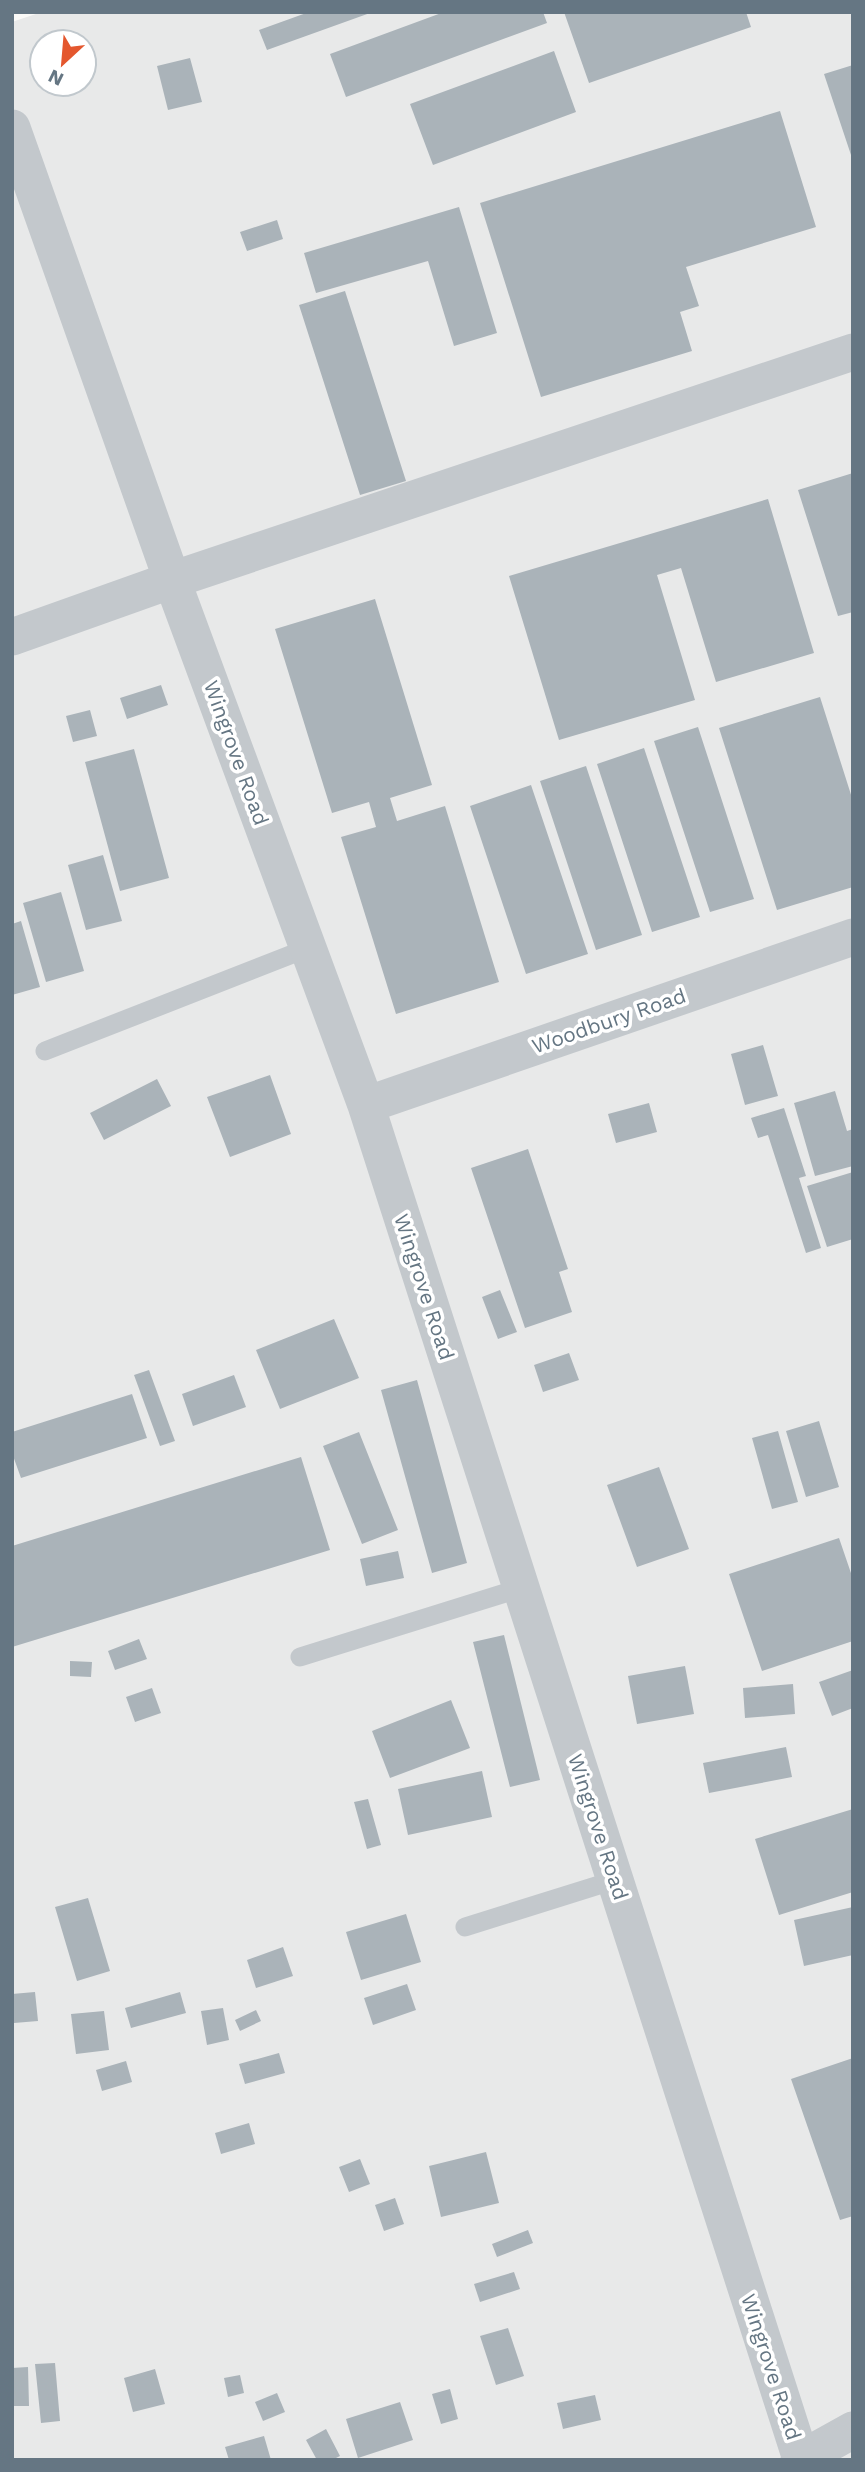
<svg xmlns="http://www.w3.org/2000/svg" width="865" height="2472" viewBox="0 0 865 2472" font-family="'Work Sans',sans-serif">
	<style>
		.built { fill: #e8e9e9; fill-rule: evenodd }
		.building { fill: #aab3b9 }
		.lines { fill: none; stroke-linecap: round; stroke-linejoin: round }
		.service { stroke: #c3c8cc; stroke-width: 19 }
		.minor { stroke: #c3c8cc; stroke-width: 37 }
		.labels { text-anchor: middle; stroke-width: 7; stroke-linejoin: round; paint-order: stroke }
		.street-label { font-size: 21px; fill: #657683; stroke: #fff }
	</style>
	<rect width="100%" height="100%" fill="#fafaf8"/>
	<path class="built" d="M42,12h811v2448h-841v-2438zM42,42h42v42h-42z"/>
	<path class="building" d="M309,12h61v1l-103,37 -8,-20z
		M444,12h99l4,11 -201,74 -16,-43z
		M564,12h182l5,15 -162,56z
		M554,51l22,61 -143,53 -23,-61z
		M190,58l12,44 -34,8 -11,-44z
		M853,65v93h-1l-28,-84z
		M780,111l36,116 -130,40 13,39 -19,6 12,39 -151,46 -61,-194z
		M459,207l38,126 -43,13 -26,-85 -112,32 -12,-40z
		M277,220l6,19 -36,12 -7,-19z
		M345,291l61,190 -46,14 -61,-190z
		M853,473v139l-15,4 -40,-126z
		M768,499l46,154 -98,29 -35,-114 -24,7 38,125 -136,40 -50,-164z
		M375,599l57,186 -42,13 7,23 48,-15 54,176 -103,32 -55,-177 35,-10 -7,-25 -37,11 -57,-184z
		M161,685l7,20 -41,14 -7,-21z
		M820,697l33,104v86l-76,23 -58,-182z
		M90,710l7,26 -24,6 -7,-26z
		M698,727l56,172 -44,13 -56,-171z
		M644,748l56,169 -48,15 -55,-168z
		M134,749l35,129 -49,13 -35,-129z
		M586,766l56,169 -46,15 -56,-169z
		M531,785l57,169 -62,20 -56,-168z
		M103,855l19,66 -36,9 -18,-65z
		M61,892l23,79 -38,11 -23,-79z
		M21,921l19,66 -28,8v-71z
		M763,1045l15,51 -33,9 -14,-51z
		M270,1075l21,59 -61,23 -23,-60z
		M157,1079l14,27 -67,34 -14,-27z
		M835,1091l12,40 6,-2v37l-38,10 -21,-73z
		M649,1103l8,29 -41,11 -8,-29z
		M784,1108l22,68 -7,2 22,70 -15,5 -38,-118 -10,3 -7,-20z
		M528,1149l40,120 -9,3 13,40 -47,16 -54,-160z
		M853,1172v67l-26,8 -20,-61z
		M500,1290l17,42 -19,7 -16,-42z
		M334,1319l25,59 -79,31 -24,-59z
		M569,1353l10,27 -36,12 -9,-27z
		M149,1370l26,71 -15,5 -26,-71z
		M234,1375l12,32 -53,19 -11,-32z
		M417,1380l50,183 -35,10 -51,-183z
		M132,1394l15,44 -126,40 -9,-25v-21z
		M819,1421l20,66 -33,10 -20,-66z
		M778,1431l20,71 -26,7 -20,-71z
		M359,1432l39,98 -36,14 -39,-98z
		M301,1457l29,93 -318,97v-101z
		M659,1467l30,82 -52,18 -30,-82z
		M839,1538l14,41v62l-91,30 -33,-97z
		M398,1551l6,27 -38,8 -6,-27z
		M504,1635l36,145 -30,7 -37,-145z
		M139,1639l8,20 -32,11 -7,-19z
		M70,1661l22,1 -1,15 -21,-1z
		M685,1666l9,48 -57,10 -9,-48z
		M853,1670v38l-21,8 -13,-34z
		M793,1684l2,30 -50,4 -2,-30z
		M152,1688l9,25 -26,9 -9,-25z
		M451,1700l19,48 -80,30 -18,-47z
		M786,1747l6,30 -83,16 -6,-30z
		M482,1771l10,46 -84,18 -10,-46z
		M368,1799l13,46 -14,4 -13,-47z
		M853,1809v83l-74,23 -24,-76z
		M88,1898l22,73 -33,10 -22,-74z
		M853,1907v48l-49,11 -10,-46z
		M406,1914l15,48 -60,18 -15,-48z
		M283,1947l10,29 -37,12 -9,-28z
		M407,1984l9,26 -43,15 -9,-27z
		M35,1992l3,29 -24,2 -2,-29z
		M180,1992l6,21 -55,15 -6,-20z
		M223,2008l6,32 -22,5 -6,-34z
		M256,2010l5,11 -21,10 -5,-11z
		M104,2011l5,39 -33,4 -5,-40z
		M279,2053l6,20 -40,11 -6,-20z
		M853,2058v158l-13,4 -49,-141z
		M126,2061l6,21 -30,9 -6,-21z
		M249,2123l6,21 -34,10 -6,-21z
		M486,2152l13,51 -58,14 -12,-51z
		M360,2159l10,25 -21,8 -10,-25z
		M395,2198l9,26 -20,7 -9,-26z
		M528,2230l5,13 -36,14 -5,-13z
		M514,2272l6,17 -40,13 -6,-18z
		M508,2328l16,48 -28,9 -16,-49z
		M55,2363l5,58 -19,2 -6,-59z
		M28,2367l1,39h-17v-38z
		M155,2369l10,35 -32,8 -9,-34z
		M240,2375l4,18 -16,4 -4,-19z
		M450,2389l8,30 -17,5 -9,-30z
		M277,2393l8,19 -22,9 -8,-19z
		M595,2395l6,25 -38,9 -6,-26z
		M400,2402l13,38 -55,18 -12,-39z
		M326,2429l14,27 -8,4h-15l-11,-20z
		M264,2436l7,24h-42l-4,-13z"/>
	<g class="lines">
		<path class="service" d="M45,1051l263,-103
			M300,1657l221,-69
			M465,1927l150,-47"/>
		<path class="minor" d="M12,128l160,452 194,525 435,1354
			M12,637l160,-57 681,-228
			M366,1105l487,-168
			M799,2460l54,-30"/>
	</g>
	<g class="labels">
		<g class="street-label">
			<text transform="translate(236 753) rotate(70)" y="7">Wingrove Road</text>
			<text transform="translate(609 1021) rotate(-19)" y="7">Woodbury Road</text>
			<text transform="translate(424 1287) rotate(72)" y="7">Wingrove Road</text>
			<text transform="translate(598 1827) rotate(72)" y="7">Wingrove Road</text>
			<text transform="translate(771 2367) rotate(72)" y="7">Wingrove Road</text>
		</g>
	</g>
	<rect width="865" height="2472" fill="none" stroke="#657683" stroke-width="28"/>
	<g transform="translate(63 63) rotate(206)"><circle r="33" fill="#ffffff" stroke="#c1c8cd" stroke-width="2"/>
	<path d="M0-5L12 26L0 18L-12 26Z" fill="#e4572e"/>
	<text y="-10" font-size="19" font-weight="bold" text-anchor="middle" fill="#657683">N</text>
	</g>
</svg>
